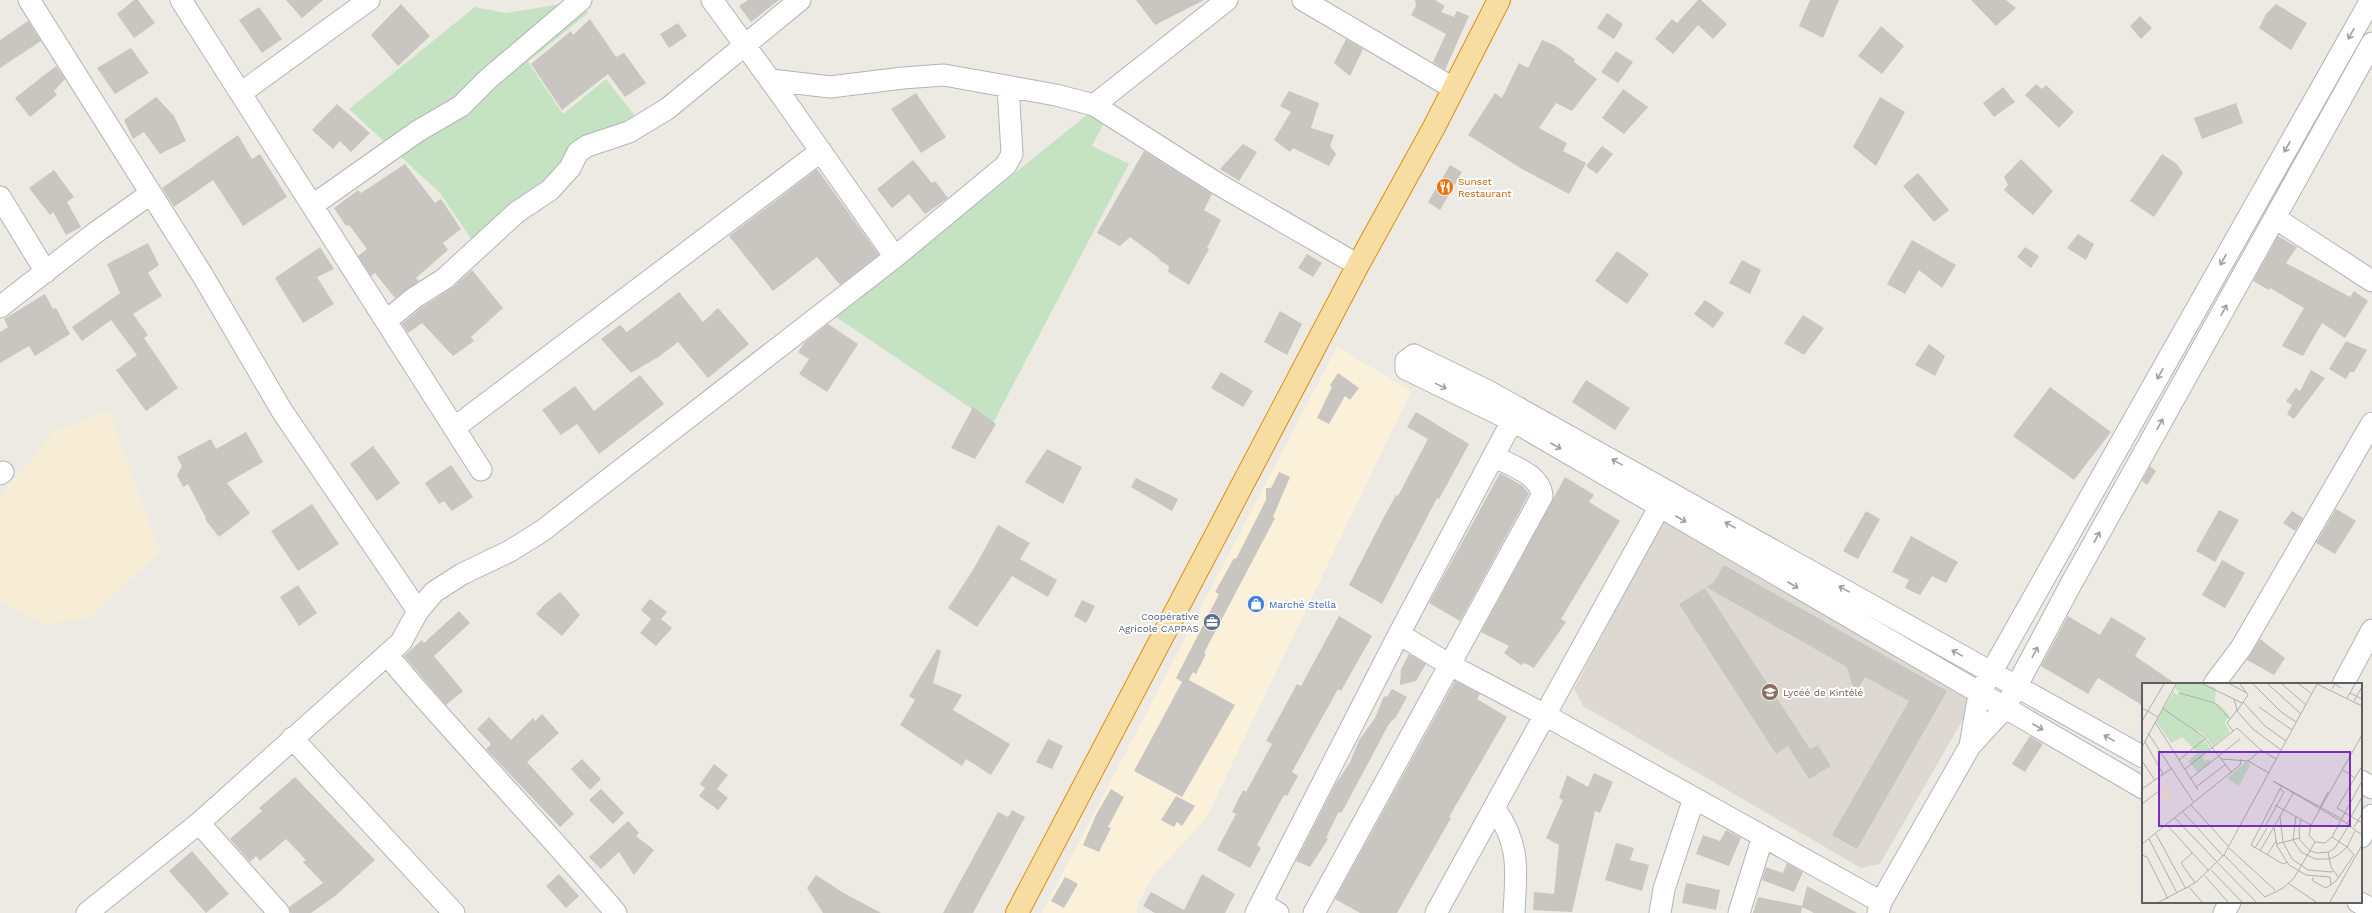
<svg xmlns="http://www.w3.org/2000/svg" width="2372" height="913" viewBox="0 0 2372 913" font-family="'Work Sans',sans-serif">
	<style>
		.commercial { fill: #fbf1db }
		.education { fill: #ddd9d2 }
		.green { fill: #c5e3c2 }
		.sand { fill: #f7ecd5 }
		.building { fill: #c9c5c0 }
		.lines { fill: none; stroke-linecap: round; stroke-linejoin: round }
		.minor-casing { stroke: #b1b5b8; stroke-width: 23 }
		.trunk-casing { stroke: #e08d12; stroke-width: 24 }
		.minor { stroke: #fff; stroke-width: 21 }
		.trunk { stroke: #f7dda1; stroke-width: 22 }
		.oneway { stroke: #9da0a1 }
		.labels { text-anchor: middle; stroke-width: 4; stroke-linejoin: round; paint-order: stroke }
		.food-label { font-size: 10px; fill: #c56008; stroke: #fff; text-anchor: start }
		.shop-label { font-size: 10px; fill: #366cbe; stroke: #fff; text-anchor: start }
		.service-label { font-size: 10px; fill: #4e5e75; stroke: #fff; text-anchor: end }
		.education-label { font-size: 10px; fill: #785e54; stroke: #fff; text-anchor: start }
		.inset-road { fill: none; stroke: #afafac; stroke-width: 1 }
		.view { fill: #7b2cbf; fill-opacity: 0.15; stroke: #7b2cbf; stroke-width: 2 }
		.inset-edge { fill: none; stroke: #5c6063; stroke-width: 2 }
	</style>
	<rect width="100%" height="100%" fill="#edeae4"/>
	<path class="commercial" d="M1337,347l74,44 -205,427 -54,59 -15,29v7h-95z"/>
	<path class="education" d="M1662,521h10l298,174 1,10 -91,159 -19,4 -278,-162 -9,-17z"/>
	<path class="green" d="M585,0l3,13 -60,49 35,52 43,-35 33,42 -82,52 -83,70 -34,-50 -91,-84 126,-102 31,6z
		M1088,114l16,9 -12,23 37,18 -136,259 -157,-106z"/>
	<path class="sand" d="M109,411l51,141 -69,65 -47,8 -44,-25v-104l54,-65z"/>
	<path class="building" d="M134,0h4l17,23 -21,15 -17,-24z
		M286,0h37l-21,18z
		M748,0h31l-28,22 -12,-16z
		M1136,0h68l-49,25z
		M1415,0h20l10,6 -4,6 13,5 3,-6 12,5 -24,54 -12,-8 13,-28 -35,-19 5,-9z
		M1698,0h3l26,24 -14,15 -15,-14 -25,29 -18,-15 17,-20 5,4z
		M1810,0h29l-16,38 -24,-12z
		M1971,0h35l10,8 -20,18z
		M401,4l29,32 -32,30 -27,-31z
		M2276,4l31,19 -16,27 -32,-22 7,-14z
		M259,7l23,32 -20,14 -23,-33z
		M1607,13l16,11 -9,15 -17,-11z
		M2140,16l12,12 -11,11 -11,-13z
		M590,19l26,38 8,-4 22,30 -21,14 -17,-23 -46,36 -31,-46 40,-33 2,4z
		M28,21l13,20 -41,27v-28z
		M678,23l9,13 -18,12 -9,-14z
		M1881,26l23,20 -22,28 -24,-18z
		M1346,39l17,10 -13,27 -16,-13z
		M1542,40l12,5 21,14 -1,3 23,17 -25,32 -16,-8 -17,25 28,15 -4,8 23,12 -17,31 -47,-25 -54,-34 27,-42 7,5 17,-35 9,5z
		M131,48l18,25 -34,21 -18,-26z
		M1616,51l17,11 -15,21 -17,-11z
		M56,66l9,13 -11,12 3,4 -27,22 -15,-19z
		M2036,84l6,5 4,-4 28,27 -15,16 -34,-33z
		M2003,87l12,15 -21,15 -11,-14z
		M1623,89l25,18 -24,27 -22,-16z
		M1289,91l30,12 -8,25 23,7 -4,11 6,8 -7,12 -36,-18 -3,4 -16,-12 17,-28 -11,-6z
		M916,93l30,44 -25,16 -30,-44z
		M156,97l18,19 12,25 -26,13 -16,-22 -11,7 -9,-19z
		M1880,97l25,15 -29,54 -23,-19z
		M2236,103l7,20 -41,16 -8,-21z
		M337,104l33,29 -19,19 -11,-11 -7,8 -21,-19z
		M238,135l14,24 8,-5 27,43 -44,29 -30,-46 -39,27 -12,-19z
		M1243,144l14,8 -18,29 -19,-12z
		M1602,146l11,8 -16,20 -11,-8z
		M1144,151l68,43 -8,16 17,10 -14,28 2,1 -20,36 -21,-13 1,-6 -10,-6 1,-1 -30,-22 -10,9 -23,-13z
		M2162,154l15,10 6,9 -29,44 -24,-16z
		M2021,159l32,32 -20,24 -29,-25 4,-5 -4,-8z
		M913,160l19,23 3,-2 13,17 -23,16 -16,-20 -17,14 -15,-19z
		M405,164l30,39 6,-4 20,30 -18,14 5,7 -32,28 3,3 -24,17 -20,-25 -4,3 -13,-20 9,-7 -18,-24 -3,1 -12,-18 24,-18 3,3z
		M1450,165l12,7 -22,38 -12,-8z
		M817,169l62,86 -39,30 -23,-28 -44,34 -44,-55z
		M54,170l20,27 -7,5 14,25 -15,8 -13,-23 -3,3 -21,-27z
		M1918,173l31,37 -15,12 -31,-36z
		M2078,234l16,10 -8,16 -19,-12z
		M2278,236l19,11 -11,16 64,34 4,-6 14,10 -23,37 -23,-15 -19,33 -21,-10 22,-38 -34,-20 -1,2 -16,-9z
		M1912,240l44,25 -14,23 -23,-18 -14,24 -18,-10z
		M148,243l11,22 -11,8 14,23 -29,18 15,21 -4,3 34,50 -32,23 -30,-41 21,-15 -26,-35 -29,21 -10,-14 48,-34 -13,-29z
		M320,247l14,22 -17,8 17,27 -31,19 -28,-45z
		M2025,247l14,9 -8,12 -14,-11z
		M1617,251l32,23 -22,30 -32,-23z
		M1307,254l15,9 -9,14 -15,-9z
		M1742,260l19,10 -11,24 -21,-11z
		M472,270l31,38 -32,29 3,4 -21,15 -31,-33 -14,10 -6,-9 19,-16 31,-20z
		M679,292l24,30 15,-14 31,36 -41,34 -30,-36 -18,14 -29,17 -30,-34 19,-14 7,7z
		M45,294l8,15 3,-1 14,26 -35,22 -6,-10 -29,17v-31l8,-5 -4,-8z
		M1705,300l19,13 -11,15 -19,-14z
		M1280,311l22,13 -15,31 -23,-13z
		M1803,315l21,13 -20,27 -20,-12z
		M828,324l30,20 -31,48 -28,-18 10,-15 -11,-7 7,-10z
		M2346,341l21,9 -13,22h-4l-4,7 -17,-10z
		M1929,344l16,12 -10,20 -20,-11z
		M2311,370l14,8 -31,41 -7,-5 5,-9 -6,-4 10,-13 4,3z
		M1221,372l32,19 -10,16 -32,-19z
		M1338,373l21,15 -9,12 -5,-4 -16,28 -12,-6 15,-31 -2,-2z
		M640,375l24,29 -65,50 -22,-30 -16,11 -19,-25 33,-24 19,25z
		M1586,380l44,28 -15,22 -43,-28z
		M2050,387l61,45 -37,48 -61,-44z
		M973,407l23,17 -21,35 -24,-11z
		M1416,412l53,32 -30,55 -2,-1 -55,106 -33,-19 35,-68 12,-22 2,1 30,-57 -21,-12z
		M246,432l17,30 -36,21 23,30 -31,24 -14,-18 1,-1 -18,-34 -5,3 -6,-12 5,-9 -5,-9 34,-18 5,10z
		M373,446l27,37 -23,18 -27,-37z
		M1047,449l35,18 -19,37 -38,-22z
		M451,465l22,32 -21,14 -8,-10 -5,3 -14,-21z
		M2150,466l6,5 -9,14 -5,-4z
		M1279,472l11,5 -17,40 2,1 -71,135 2,1 -10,20 -3,-2 -4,8 46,25 -53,92 -48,-26 48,-89 -6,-4 43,-84 -4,-2 19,-34 2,1 30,-59v-12h5z
		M1500,473l23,13 6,8 -69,127 -31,-18z
		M1565,477l29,18 -5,7 31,19 -59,98 5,3 -32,46 -9,-5 -4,2 -17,-12 5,-7 -28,-14z
		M1136,478l42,21 -6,12 -41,-24z
		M312,504l27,40 -41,27 -27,-40z
		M2336,509l20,12 -21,33 -19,-11z
		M2219,510l20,10 -24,42 -19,-11z
		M1866,511l14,8 -22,40 -15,-8z
		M2292,511l11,7 -8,13 -12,-8z
		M998,525l32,18 -10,16 37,21 -9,17 -36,-21 -35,51 -29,-19 25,-38z
		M1911,536l47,26 -12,21 -14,-7 -12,19 -15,-7 4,-8 -17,-8z
		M2222,560l23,13 -20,35 -23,-13z
		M1724,565l223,126 -90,158 -25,-14 77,-134 -44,-24 -10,17 -8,-27 -141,-80 8,-5z
		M298,585l19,28 -18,13 -19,-29z
		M1705,588l105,161 8,-4 13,21 -22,13 -21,-33 -12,8 -97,-150z
		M560,592l20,23 -18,21 -26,-22 9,-10z
		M650,599l17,13 -6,7 11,9 -16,18 -16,-13 11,-14 -10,-9z
		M1082,600l13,6 -9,17 -12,-7z
		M459,611l11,12 -36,33 29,35 -17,14 -42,-49 18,-16 2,3z
		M1339,616l33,20 -31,55 -3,-2 -46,83 6,4 -11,20 -3,-1 -27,50 4,3 -11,20 -33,-18 19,-36 -4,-2 11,-22 3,2 26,-48 -6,-3 12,-22 19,-35 4,2z
		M2068,616l32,19 11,-18 35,21 -11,18 41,28h-33v22l-45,-28 -10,16 -47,-28z
		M2260,639l25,19 -11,17 -27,-15z
		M937,649l4,2 -8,32 29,12 -9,15 57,34 -19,31 -25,-16 -4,7 -62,-41 15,-25 -6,-4z
		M1409,654l17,10 -10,17 -16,4 1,-16z
		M1455,681l25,13 -3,5 30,18 -58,100 2,1 -54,95h-37l-25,-14z
		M1392,689l15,8 -11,20 -7,7 -47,88 -4,1 -12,25 2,1 -18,28 -14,-6 39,-76 15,-23 9,-22 16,-22 9,-22 3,1z
		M542,714l17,19 -32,29 47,52 -14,13 -74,-78 5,-5 -14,-15 12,-12 22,23 22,-22 2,3z
		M2030,736l13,8 -18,28 -13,-8z
		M1048,739l15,7 -11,23 -16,-7z
		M582,759l19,20 -11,11 -19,-21z
		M714,764l14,11 -11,14 11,9 -10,12 -19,-14 6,-8 -5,-4z
		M1594,773l19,9 -13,31 -5,-2 -23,101 -39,-2 1,-18 20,2 5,-49 -13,-7 17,-38 -4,-2 8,-23 21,12z
		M295,777l80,83 -40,36 -24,17h-20l-2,-6 34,-24 -20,-21 3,-2 -20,-21 -26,22 -4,-5 -6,6 -20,-23 32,-28 -3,-3z
		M601,789l23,24 -11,11 -24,-24z
		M1111,789l13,8 -16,30 3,1 -12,24 -16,-7 13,-30z
		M1176,796l19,10 -13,20 -5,-4 -3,5 -13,-7z
		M1012,810l13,7 -52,96h-30l55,-101 10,5z
		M628,821l11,12 -3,3 18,14 -20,25 -15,-23 -18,17 -12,-12z
		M1726,830l15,8 -12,28 -33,-12 7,-19 17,6z
		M1616,843l18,5 -4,12 19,5 -7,26 -37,-11z
		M192,851l37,43 -23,19 -37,-42z
		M1787,863l16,9 -9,20 -32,-12 4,-13 17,6z
		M559,874l20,22 -13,12 -20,-22z
		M1202,874l33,20 -10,19h-70l-12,-7 8,-14 33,18z
		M816,875l26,17 39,21h-58l-16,-25z
		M1065,877l13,7 -14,24 -13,-7z
		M1686,883l34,7 -4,20 -34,-7z
		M1807,886l50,27h-43l-12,-6 -1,6h-48l5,-16 44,9z"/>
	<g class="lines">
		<defs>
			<path id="minor" d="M29,0l174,276 79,135 136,200
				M181,0l300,470
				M712,0l72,99 111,158
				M1303,0l150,88
				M771,80l59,7 73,-9 41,-3 112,20 38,10 124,79 140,81
				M241,93l128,-93
				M1094,105l133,-105
				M0,197l46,75
				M313,205l105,-74 43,-25 28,-28 92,-78
				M2275,218l97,63
				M0,307l95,-74 55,-39
				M386,321l28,-23 30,-19 73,-67 33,-22 20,-22 8,-16 9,-6 42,-14 38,-23 133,-109
				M454,428l367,-277
				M0,474l3,-2
				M1399,634l51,31 95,50 336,187
				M387,655c74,88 155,170 229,258
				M2214,684l27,-36 131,-225
				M2343,684l29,-54
				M292,738l162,175
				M1970,746l9,-52 392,-694
				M2143,757l-657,-367 -72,-35 -8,6v8l107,52 630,367
				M2361,781l11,7
				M1495,809c26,37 21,62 19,104
				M199,823l80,90
				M2361,837l11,-22
				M2358,902l14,7
				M1261,903l17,10
				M87,913l112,-90 202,-181 17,-31 16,-19 28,-18 48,-23 32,-20 353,-274 111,-92 6,-11 -4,-68
				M1256,913l143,-279 120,-226
				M1314,913l228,-417c-2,-22 -30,-30 -47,-39
				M1436,913l230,-418
				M1660,913l4,-24 30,-91
				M1739,913l24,-77
				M1878,913l3,-11 89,-156 35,-38 66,-124 301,-541
				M2224,913l6,-11"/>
			<path id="trunk" d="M1017,913l341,-648 75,-136 66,-129"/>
		</defs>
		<use href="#minor" class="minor-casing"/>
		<use href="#trunk" class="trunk-casing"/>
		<use href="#minor" class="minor"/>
		<use href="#trunk" class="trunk"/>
	</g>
	<defs><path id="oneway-shaft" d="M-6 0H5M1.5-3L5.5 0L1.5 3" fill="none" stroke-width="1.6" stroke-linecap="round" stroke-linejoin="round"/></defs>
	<g class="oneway">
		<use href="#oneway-shaft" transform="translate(2351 34) rotate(119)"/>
		<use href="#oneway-shaft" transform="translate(2287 147) rotate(119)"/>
		<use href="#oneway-shaft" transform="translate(2223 260) rotate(119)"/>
		<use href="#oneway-shaft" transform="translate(2224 310) rotate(-61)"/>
		<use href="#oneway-shaft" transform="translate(2160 374) rotate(119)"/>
		<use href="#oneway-shaft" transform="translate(1441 386) rotate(26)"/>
		<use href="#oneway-shaft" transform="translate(2160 424) rotate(-61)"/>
		<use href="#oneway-shaft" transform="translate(1556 446) rotate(30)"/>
		<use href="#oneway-shaft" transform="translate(1617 462) rotate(-151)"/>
		<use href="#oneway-shaft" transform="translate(1681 519) rotate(30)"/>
		<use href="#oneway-shaft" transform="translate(1730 525) rotate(-151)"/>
		<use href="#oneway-shaft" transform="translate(2097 537) rotate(-61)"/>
		<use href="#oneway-shaft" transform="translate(1793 585) rotate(30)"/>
		<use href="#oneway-shaft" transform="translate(1844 589) rotate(-151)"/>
		<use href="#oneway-shaft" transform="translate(2035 652) rotate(-62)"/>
		<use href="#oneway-shaft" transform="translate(1957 653) rotate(-151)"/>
		<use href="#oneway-shaft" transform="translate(2038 727) rotate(30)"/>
		<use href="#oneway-shaft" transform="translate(2109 738) rotate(-151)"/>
	</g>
	<defs>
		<symbol id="restaurant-disc" viewBox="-11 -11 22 22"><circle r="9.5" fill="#e8710a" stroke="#fff"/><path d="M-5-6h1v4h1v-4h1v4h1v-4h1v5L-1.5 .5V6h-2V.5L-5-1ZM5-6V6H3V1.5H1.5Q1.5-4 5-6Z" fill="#fff"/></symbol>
		<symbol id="shop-disc" viewBox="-11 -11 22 22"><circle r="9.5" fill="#3f7fe0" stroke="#fff"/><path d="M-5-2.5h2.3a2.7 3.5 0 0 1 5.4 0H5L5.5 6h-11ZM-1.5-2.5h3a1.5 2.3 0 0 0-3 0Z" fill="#fff"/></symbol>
		<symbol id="office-disc" viewBox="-11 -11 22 22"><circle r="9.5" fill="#5c6f8a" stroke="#fff"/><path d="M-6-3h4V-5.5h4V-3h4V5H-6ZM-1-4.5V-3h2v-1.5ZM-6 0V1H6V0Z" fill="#fff"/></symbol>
		<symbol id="school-disc" viewBox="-11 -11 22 22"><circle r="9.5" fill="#8d6e63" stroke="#fff"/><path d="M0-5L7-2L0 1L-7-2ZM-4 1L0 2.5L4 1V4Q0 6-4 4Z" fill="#fff"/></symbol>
	</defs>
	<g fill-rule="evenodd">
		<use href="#restaurant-disc" x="1435" y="177" width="20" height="20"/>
		<use href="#shop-disc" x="1246" y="594" width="20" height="20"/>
		<use href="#office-disc" x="1202" y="612" width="20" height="20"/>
		<use href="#school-disc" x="1760" y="682" width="20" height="20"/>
	</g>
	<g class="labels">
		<g class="food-label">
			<text x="1458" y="185">Sunset<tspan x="1458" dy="12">Restaurant</tspan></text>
		</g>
		<g class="shop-label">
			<text x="1269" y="608">Marché Stella</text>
		</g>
		<g class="service-label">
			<text x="1199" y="620">Coopérative<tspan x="1199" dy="12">Agricole CAPPAS</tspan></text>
		</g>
		<g class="education-label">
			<text x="1783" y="696">Lycéé de Kintélé</text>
		</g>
	</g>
	<g transform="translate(2142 683)">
		<rect width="220" height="220" fill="#edeae4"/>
		<path d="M34,1h27l10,3 3,2 -1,13 -8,-3 13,6 9,10 -4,8 5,9 -17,14 -10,-12 -7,-5 14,19 -8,9 3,4 3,-2 3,3 -13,10 -10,-11 10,-8 5,-1h-6l-15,-15 -11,6 -15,-22 18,-30 2,4 4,-2 -5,-5zM105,78l3,4 -11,21 -12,-8z" fill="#c5e3c2"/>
		<path d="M26,102l4,12 -9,5 -6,-3v-4z" fill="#f7ecd5"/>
		<path class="inset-road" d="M61,1l39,19M88,1l17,9M98,1l8,11 -11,16 16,18 28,21M111,1l27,27 16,11M126,1l33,30M140,1l24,21M157,1l13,10M175,1l45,22M190,6l3,-5 6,4M37,10l36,10 15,16M208,10l12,6M205,15l8,-14M212,18l8,-14M101,19l22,24 21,15M117,24l33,23M0,25l16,9M20,25l41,28 29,37M0,38l22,-37M13,39l43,68M91,48l-6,-8 10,-13 -3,-11M6,50l45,68M220,52l-51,90 -2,10 6,7 10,1 7,-6 30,-56M3,59l18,32M0,64l34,-63M71,64l24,-19 24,22 15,9M80,76l26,2 21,12M37,77l27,-22M0,78l13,19M106,78l13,-11M220,83l-25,42 25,15M43,86l28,-22M201,87l12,8M49,95l49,-39M140,102l-31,60 32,19 4,-2M54,104l30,-23M0,106l30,-21M0,121l18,-14M49,122l37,41M133,122l36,20M178,124l8,-15M41,129l40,44M154,133l-3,24 8,12 14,7h15l8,-4 9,-8 8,-16M138,134l3,25 9,17 16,11 24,2 2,-2M33,135l42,44M159,136l-2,11 1,10 10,11 7,2 11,-1 7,-4 14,-23M200,137l20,15M199,138l-68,-40 69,38M205,141l15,-27M25,142l42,46M123,144l19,-35 -4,-3M132,144l3,19 12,19 17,10 24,2 1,8M212,144l8,-13M14,151l30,55M7,156l28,54M0,161l98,-79 1,-6M135,161l22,-6M87,165l46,42M113,165l12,-20M118,168l34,-59M186,169l3,15 8,11M50,170l-11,10 14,20M0,172l5,2 21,42M82,172l41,42 18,-9 11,-10 21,-36M125,172l9,-14M76,180l38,39M69,187l31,32M63,193l23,26M171,194v4l13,7 10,-7 18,-26 -7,-8 -15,-10M146,200l28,19M47,204l13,15M17,219l36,-19 29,-28 93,-171M188,219l32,-57"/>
		<path class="view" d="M17,69h191v74h-191z"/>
		<rect width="220" height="220" class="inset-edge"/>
	</g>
</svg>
